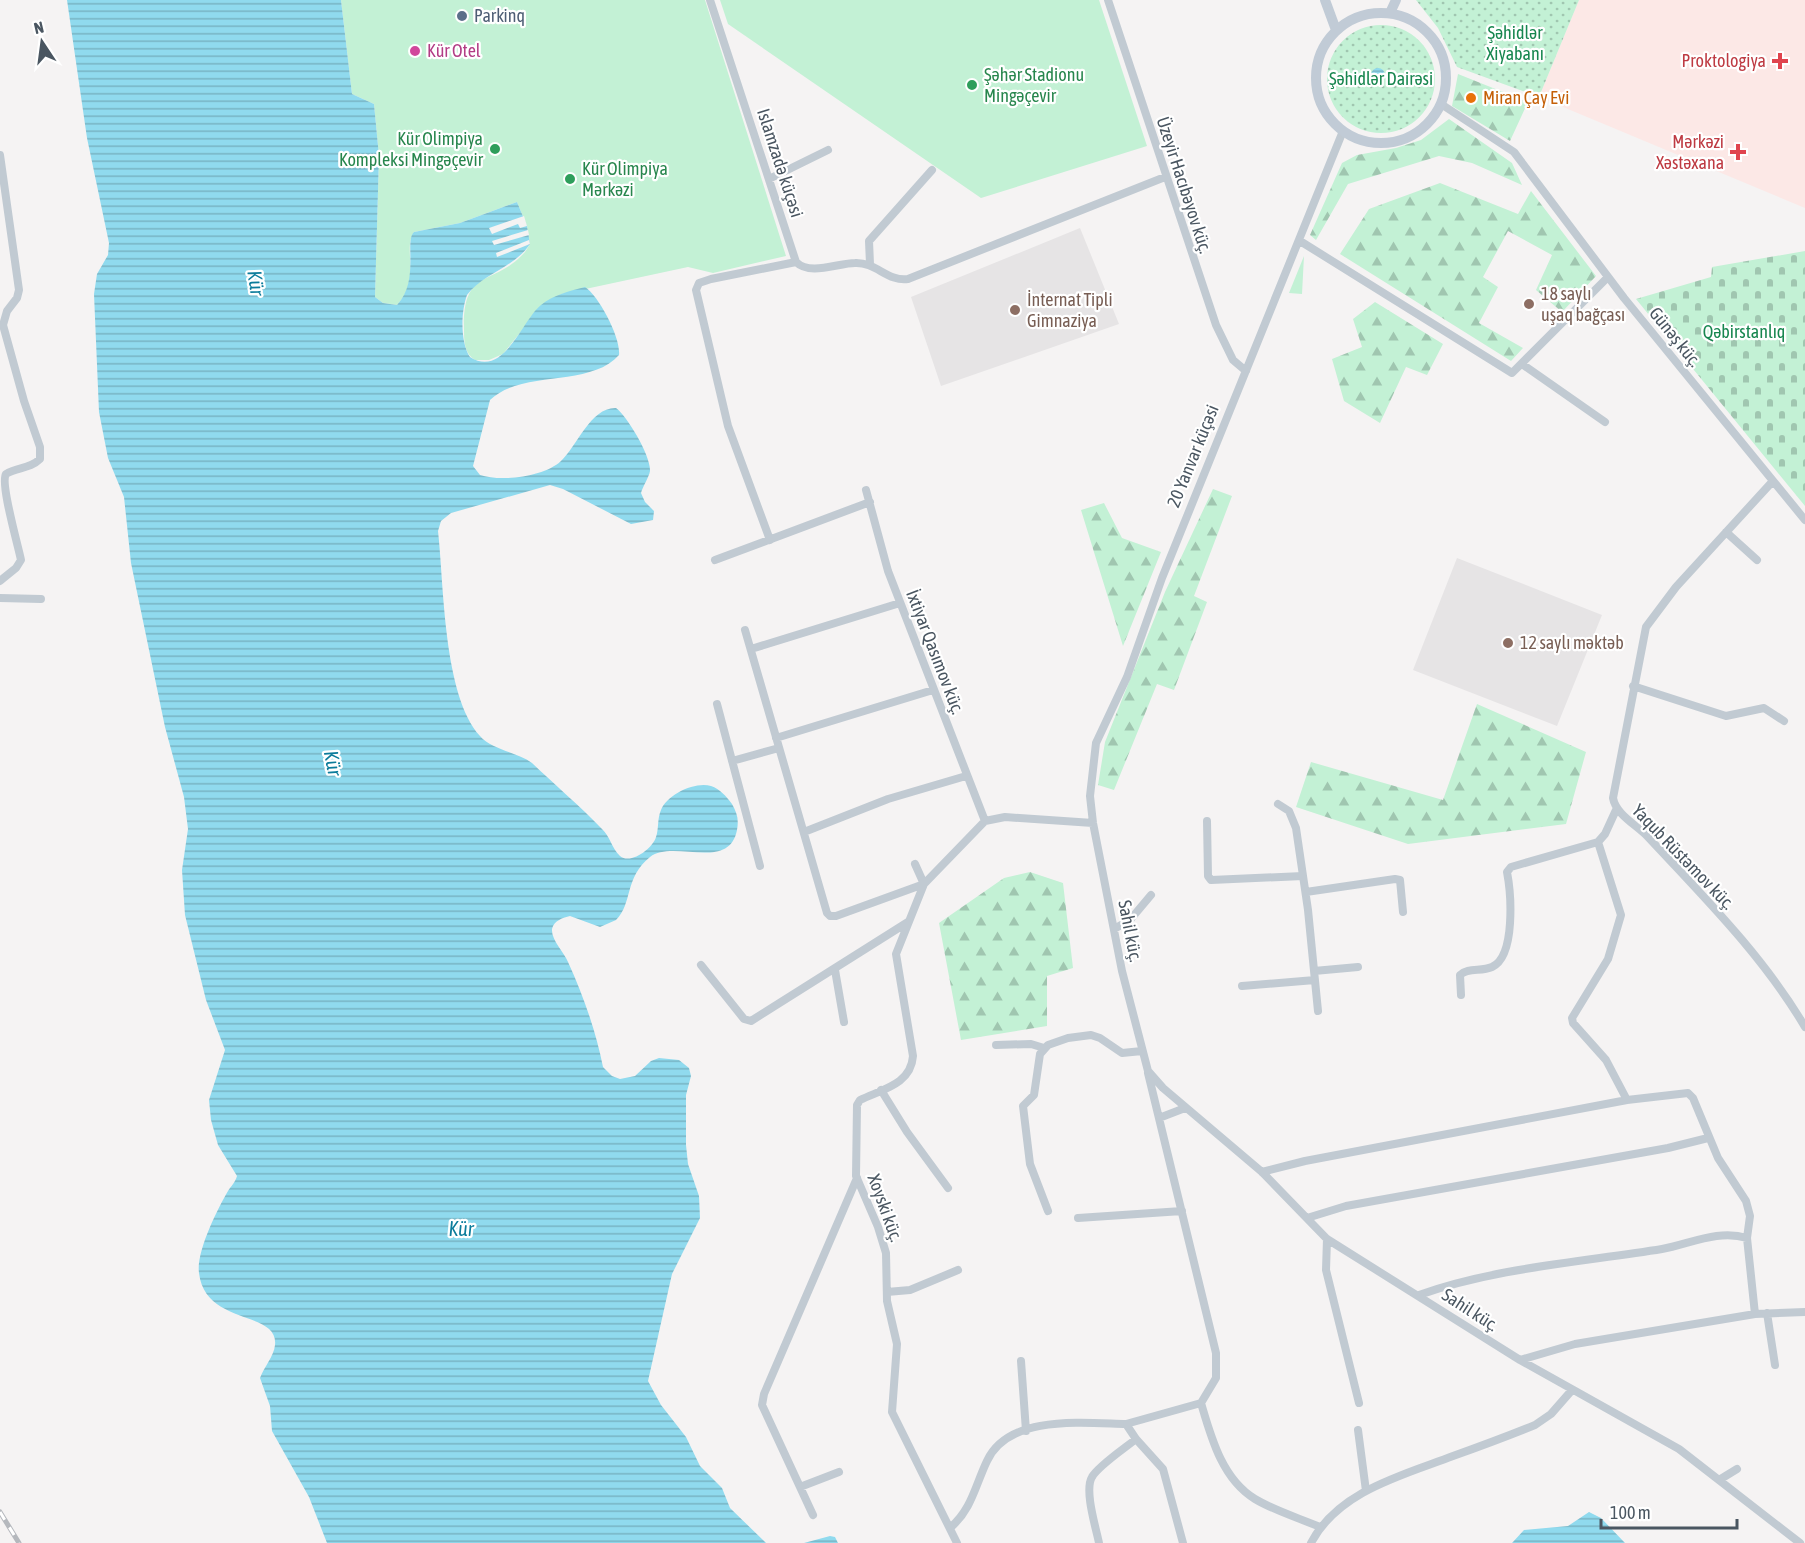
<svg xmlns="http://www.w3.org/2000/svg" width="1805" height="1543" viewBox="0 0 1805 1543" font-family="'Asap Condensed',sans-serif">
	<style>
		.education { fill: #e6e4e5 }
		.medical { fill: #fce8e6 }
		.green { fill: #c3f1d5 }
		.forest { fill: url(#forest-firs) }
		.cemetery { fill: url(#cemetery-stones) }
		.park { fill: url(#park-dots) }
		.water { fill: url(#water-rules) }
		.pier { fill: #f5f3f3 }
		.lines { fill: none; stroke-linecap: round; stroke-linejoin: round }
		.street { stroke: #c1cad2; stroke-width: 8 }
		.secondary { stroke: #c1cbd6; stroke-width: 10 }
		.rail-casing { stroke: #b5b8bd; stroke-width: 5 }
		.rail { stroke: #fff; stroke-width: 3; stroke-dasharray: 9; stroke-linecap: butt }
		.service-dot { fill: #5c6f8a; stroke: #fff; stroke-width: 2 }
		.hotel-dot { fill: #d1479c; stroke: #fff; stroke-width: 2 }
		.health-dot { fill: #e0444e; stroke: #fff; stroke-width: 2 }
		.leisure-dot { fill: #2e9e5b; stroke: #fff; stroke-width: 2 }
		.food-dot { fill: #e8710a; stroke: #fff; stroke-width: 2 }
		.education-dot { fill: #8d6e63; stroke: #fff; stroke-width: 2 }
		.labels { text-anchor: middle; stroke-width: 4.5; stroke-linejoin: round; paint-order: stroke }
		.service-label { font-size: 18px; fill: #4e5e75; stroke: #fff; text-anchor: start }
		.park-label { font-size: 18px; fill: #17864f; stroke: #fff }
		.hotel-label { font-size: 18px; fill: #b23c85; stroke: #fff; text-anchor: start }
		.health-label { font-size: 18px; fill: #be3a42; stroke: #fff; text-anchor: end }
		.leisure-label { font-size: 18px; fill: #27864d; stroke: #fff; text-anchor: start }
		.food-label { font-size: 18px; fill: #c56008; stroke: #fff; text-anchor: start }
		.street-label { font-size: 18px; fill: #4a5661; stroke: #fff }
		.education-label { font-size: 18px; fill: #785e54; stroke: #fff; text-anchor: start }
		.water-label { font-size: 20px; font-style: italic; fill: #0c7c9b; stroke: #fff }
	</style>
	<defs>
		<pattern id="forest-firs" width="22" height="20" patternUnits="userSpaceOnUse" patternTransform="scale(1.5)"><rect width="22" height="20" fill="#c3f1d5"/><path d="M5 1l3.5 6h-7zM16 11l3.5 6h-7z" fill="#a0c6b0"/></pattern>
		<pattern id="cemetery-stones" width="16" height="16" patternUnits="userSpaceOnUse" patternTransform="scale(1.5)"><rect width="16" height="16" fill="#c3f1d5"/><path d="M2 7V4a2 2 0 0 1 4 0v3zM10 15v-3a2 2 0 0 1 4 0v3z" fill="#a0c6b0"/></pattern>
		<pattern id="park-dots" width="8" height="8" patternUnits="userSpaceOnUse" patternTransform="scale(1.5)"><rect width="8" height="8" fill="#c3f1d5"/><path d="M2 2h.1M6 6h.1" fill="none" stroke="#a0c6b0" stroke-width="1.8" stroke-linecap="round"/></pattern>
		<pattern id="water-rules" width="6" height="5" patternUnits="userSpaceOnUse" patternTransform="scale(1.5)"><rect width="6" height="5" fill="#90daee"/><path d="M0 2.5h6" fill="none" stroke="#78b4c4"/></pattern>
	</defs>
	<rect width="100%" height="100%" fill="#f5f3f3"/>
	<path class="education" d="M1080,228l39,96 -178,62 -30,-89z
		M1457,558l145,57 -45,111 -144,-56z"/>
	<path class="medical" d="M1579,0h226v208l-266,-111z"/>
	<path class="green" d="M341,0h364l81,256 -73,17 -25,-6 -126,27 -19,10 -40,50 -14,6h-14c-10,-6 -11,-17 -11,-29 -2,-65 29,-43 61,-79l5,-8 -3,-18 -10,-24 -57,21 -46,9c-12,18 8,47 -17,73l-14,-2 -8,-6 4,-141 -5,-52 -22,-10z
		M720,0h379l48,146 -166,52 -253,-174z
		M1304,256l-2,38 -13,-1z"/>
	<path class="forest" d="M1458,74l70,28 -18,39 -58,-35z
		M1449,119l63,44 10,22 -50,-22 -33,-7 -91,28 -32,56 -6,-5 32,-72 15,-8 39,-7 25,-8z
		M1440,183l78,31 13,-23 65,85 -34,36 -26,-22 16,-35 -44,-24 -25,46 15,10 -19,36 44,25 -12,13 -171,-107 29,-45z
		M1375,302l68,42 -16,31 -21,-8 -26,56 -36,-22 -12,-42 30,-12 -9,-28z
		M1213,489l19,7 -38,100 13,6 -33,88 -17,-6 -43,106 -16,-5 7,-43 60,-150z
		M1104,503l18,35 39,14 -38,94 -42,-136z
		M1477,704l109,48 -20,72 -158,20 -112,-37 15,-45 132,38z
		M1030,872l33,11 10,85 -26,8v50l-86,14 -22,-117 65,-45z"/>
	<path class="cemetery" d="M1805,251v255l-169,-207 75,-22 1,-10z"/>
	<path class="park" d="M1416,0h163l-40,97 -82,-30 -19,-39z
		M1327 79a54 54 0 1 1 108 0a54 54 0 1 1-108 0Z"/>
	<path class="water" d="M67,0h274l11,94 22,10 5,52 -4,141 8,6 14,2c23,-24 7,-64 17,-73l46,-9 57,-21 10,24 3,18c-15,23 -46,29 -63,51 -6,16 -7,47 3,62 34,22 52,-37 71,-52 12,-10 29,-14 44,-18 14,9 36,51 34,68 -29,33 -96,14 -129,45l-17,66 7,9c21,7 64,2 81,-14 16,-15 30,-54 55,-53 11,8 35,48 34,63 -1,6 -7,15 -9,22l4,9 9,9 -1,9 -22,4 -68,-35 -13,-4 -99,28 -10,8 -3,10c6,53 5,164 42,205 12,14 37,16 52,27 23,22 48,43 70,66 8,7 10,20 18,27 11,9 33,-8 36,-19 3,-8 1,-18 5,-27 6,-16 35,-29 50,-24 9,3 15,10 21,18 5,9 7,15 5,26 -8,42 -64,9 -87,27 -26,21 -17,46 -34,63l-16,7 -30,-11c-7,2 -16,4 -18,13 -1,11 12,23 16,33 15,33 28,69 35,105l9,9 8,3 15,-3 16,-15 8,-3 20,2 10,8 2,8 -5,19v50l2,19 11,32 1,22 -28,56 -24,107 13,24 25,32 14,29 22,22 8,20 36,35h-439l-18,-46 -37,-66 -2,-25 -10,-28c4,-11 14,-22 15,-33 4,-35 -70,-19 -76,-72 -3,-21 18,-63 29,-82 3,-5 7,-8 9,-15l-19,-31 -7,-25 -2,-20 16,-50 -19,-50 -21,-85 -3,-45 6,-41 -4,-32 -19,-70 -34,-164 -7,-66 -16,-39 -9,-46 -5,-118 3,-20 11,-19 1,-12 -22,-105z
		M1371 75a7 7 0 1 1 14 0a7 7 0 1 1-14 0Z
		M1589,1512l12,6 24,25h-113l12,-13 44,-4z
		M830,1536l5,1 3,6h-34z"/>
	<path class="pier" d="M524,216l3,10 -7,2 -2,-4 -26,10 -3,-6z
		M528,230l1,5 -35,10 -2,-4z
		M529,240l1,4 -33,13 -1,-4z"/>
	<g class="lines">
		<path class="street" d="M710,0l86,262c14,14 42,1 59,1 21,-1 33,19 53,16l257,-102
			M1108,0l108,325 17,35 13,11
			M1441,104l73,48 110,146 181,222
			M1343,131l-181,447 -35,99 -31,66 -6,53 3,27 29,148 26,100 15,17 99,84 65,67 193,121 159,89 121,94
			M0,155l19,135 -2,8 -10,13 -4,14 21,76 16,46v12c-10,10 -23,8 -34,15 -6,9 12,71 15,86l-5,8 -16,13
			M769,179l59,-29
			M1300,241l212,132 96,-96
			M870,264l-1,-23 63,-71
			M1522,364l83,58
			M1772,482l-96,105 -30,40 -33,171c3,17 24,27 36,40 55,59 115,119 156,189
			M866,490l22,81 97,250
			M1726,532l31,28
			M770,540l-42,-114 -32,-136 3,-7 12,-4 85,-17
			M715,560l155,-58
			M0,598l41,1
			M745,630l82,283 3,3h6l88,-32 -9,-20
			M751,649l149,-46
			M1633,686l93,30 38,-8 20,13
			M717,704l43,162
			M776,738l157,-48
			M732,761l47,-13
			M1278,804l11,7 7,17 12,82 10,101
			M1616,810l-11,24 -7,8 23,73 -13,44 -36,59 1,5 33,37 21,40
			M1207,821l1,55 3,4 92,-4
			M804,832l84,-33 78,-23
			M1306,892l89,-13 5,1 3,32
			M1114,929l16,-9 21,-25
			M701,965l43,54 7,2 157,-99
			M835,970l9,52
			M1314,971l44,-4
			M1242,986l73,-6
			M1461,995l-1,-20c8,-8 21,-3 32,-8 24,-11 19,-74 15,-95l4,-5 87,-25
			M996,1045l35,-1 13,4
			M1148,1073l68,280v25l-15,25c10,34 21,76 54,96 20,12 44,19 65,28
			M881,1090l26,42 41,56
			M1159,1118l26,-10
			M1262,1172l43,-11 322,-61 61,-7 5,5 25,60 28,43 4,15 -3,22 8,76
			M1048,1211l-18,-47 -7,-58 11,-11 6,-41 8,-9 20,-7 23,-3 9,3 22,15 20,-2
			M1078,1218l104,-7
			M1307,1218l39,-12 322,-58 40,-10
			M1327,1239l-1,31 33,133
			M887,1292l23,-2 48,-20
			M1419,1295c75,-27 163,-33 243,-46 28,-5 56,-20 85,-11
			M1767,1313l8,52
			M1520,1360l55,-16 180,-30 50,-2
			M1021,1361l5,70
			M1126,1424l75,-21
			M1358,1430l8,61
			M1719,1480l18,-11
			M800,1487l39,-15
			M813,1515l-51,-110 2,-11 93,-216
			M950,1528c22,-19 25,-42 37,-67 22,-47 97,-38 139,-37l10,15 27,30 20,74
			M957,1543l-65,-131 5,-68 -10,-43 -1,-48 -8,-26 -22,-51 1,-71 3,-5c23,-11 51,-16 53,-44l-17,-102 28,-70 61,-63 20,-4 88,6
			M1099,1543c-3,-15 -15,-53 -7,-66 6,-11 33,-29 44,-38
			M1311,1543c27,-52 92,-68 142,-87 28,-10 55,-20 82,-31l16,-11 21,-24"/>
		<path class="secondary" d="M1325,0l11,30
			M1316 78a65 65 0 1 1 130 0a65 65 0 1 1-130 0Z
			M1390,13l6,-13"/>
		<defs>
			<path id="rail" d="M0,1512l19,31"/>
		</defs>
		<use href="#rail" class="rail-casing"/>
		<use href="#rail" class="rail"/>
	</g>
	<circle class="service-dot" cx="462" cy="16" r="6"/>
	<circle class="hotel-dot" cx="415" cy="51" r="6"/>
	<g class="health-dot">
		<path d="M1777 52h6v6h6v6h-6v6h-6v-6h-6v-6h6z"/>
		<path d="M1735 143h6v6h6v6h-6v6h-6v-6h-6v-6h6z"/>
	</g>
	<g class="leisure-dot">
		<circle cx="972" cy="85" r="6"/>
		<circle cx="495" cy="149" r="6"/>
		<circle cx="570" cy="179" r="6"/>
	</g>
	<circle class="food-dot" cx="1471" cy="98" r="6"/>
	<g class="education-dot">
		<circle cx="1529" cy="304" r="6"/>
		<circle cx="1015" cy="310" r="6"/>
		<circle cx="1508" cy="643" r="6"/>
	</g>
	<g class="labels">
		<g class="service-label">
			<text x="474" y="22">Parkinq</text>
		</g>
		<g class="park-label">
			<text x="1515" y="39">Şəhidlər<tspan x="1515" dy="21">Xiyabanı</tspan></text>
			<text x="1381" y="85">Şəhidlər Dairəsi</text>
			<text x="1744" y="338">Qəbirstanlıq</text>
		</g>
		<g class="hotel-label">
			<text x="427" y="57">Kür Otel</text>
		</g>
		<g class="health-label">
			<text x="1766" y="67">Proktologiya</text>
			<text x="1724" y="148">Mərkəzi<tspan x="1724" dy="21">Xəstəxana</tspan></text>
		</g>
		<g class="leisure-label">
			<text x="984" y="81">Şəhər Stadionu<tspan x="984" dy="21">Mingəçevir</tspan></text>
			<text x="483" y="145" text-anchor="end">Kür Olimpiya<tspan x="483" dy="21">Kompleksi Mingəçevir</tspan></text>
			<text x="582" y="175">Kür Olimpiya<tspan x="582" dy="21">Mərkəzi</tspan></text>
		</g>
		<g class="food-label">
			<text x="1483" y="104">Miran Çay Evi</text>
		</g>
		<g class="street-label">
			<text transform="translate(780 163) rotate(72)" y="6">Islamzadə küçəsi</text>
			<text transform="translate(1184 185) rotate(72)" y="6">Üzeyir Hacıbəyov küç.</text>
			<text transform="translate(1675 337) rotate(51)" y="6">Günəş küç.</text>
			<text transform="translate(1193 456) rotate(-68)" y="6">20 Yanvar küçəsi</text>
			<text transform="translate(935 652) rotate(69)" y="6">İxtiyar Qasımov küç.</text>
			<text transform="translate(1683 857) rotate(46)" y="6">Yaqub Rüstəmov küç.</text>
			<text transform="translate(1130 931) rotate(79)" y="6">Sahil küç.</text>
			<text transform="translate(885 1208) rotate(70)" y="6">Xoyski küç.</text>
			<text transform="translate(1470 1310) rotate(33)" y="6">Sahil küç.</text>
		</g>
		<g class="education-label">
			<text x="1541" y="300">18 saylı<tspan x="1541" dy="21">uşaq bağçası</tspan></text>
			<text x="1027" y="306">İnternat Tipli<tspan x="1027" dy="21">Gimnaziya</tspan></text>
			<text x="1520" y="649">12 saylı məktəb</text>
		</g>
		<g class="water-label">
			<text transform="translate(256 283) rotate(82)" y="7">Kür</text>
			<text transform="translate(333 763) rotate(79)" y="7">Kür</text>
			<text x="461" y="1236">Kür</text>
		</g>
	</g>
	<g transform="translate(42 42) rotate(347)" stroke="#ffffff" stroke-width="4.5" paint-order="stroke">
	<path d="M0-4.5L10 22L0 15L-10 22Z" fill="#4a5661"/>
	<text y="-9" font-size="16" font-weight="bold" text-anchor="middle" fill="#4a5661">N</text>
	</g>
	<path d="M1601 1519v9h136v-9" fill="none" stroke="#4a5661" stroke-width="3"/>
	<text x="1610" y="1519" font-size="18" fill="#4a5661" stroke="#ffffff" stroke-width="4.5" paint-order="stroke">100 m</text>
</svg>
